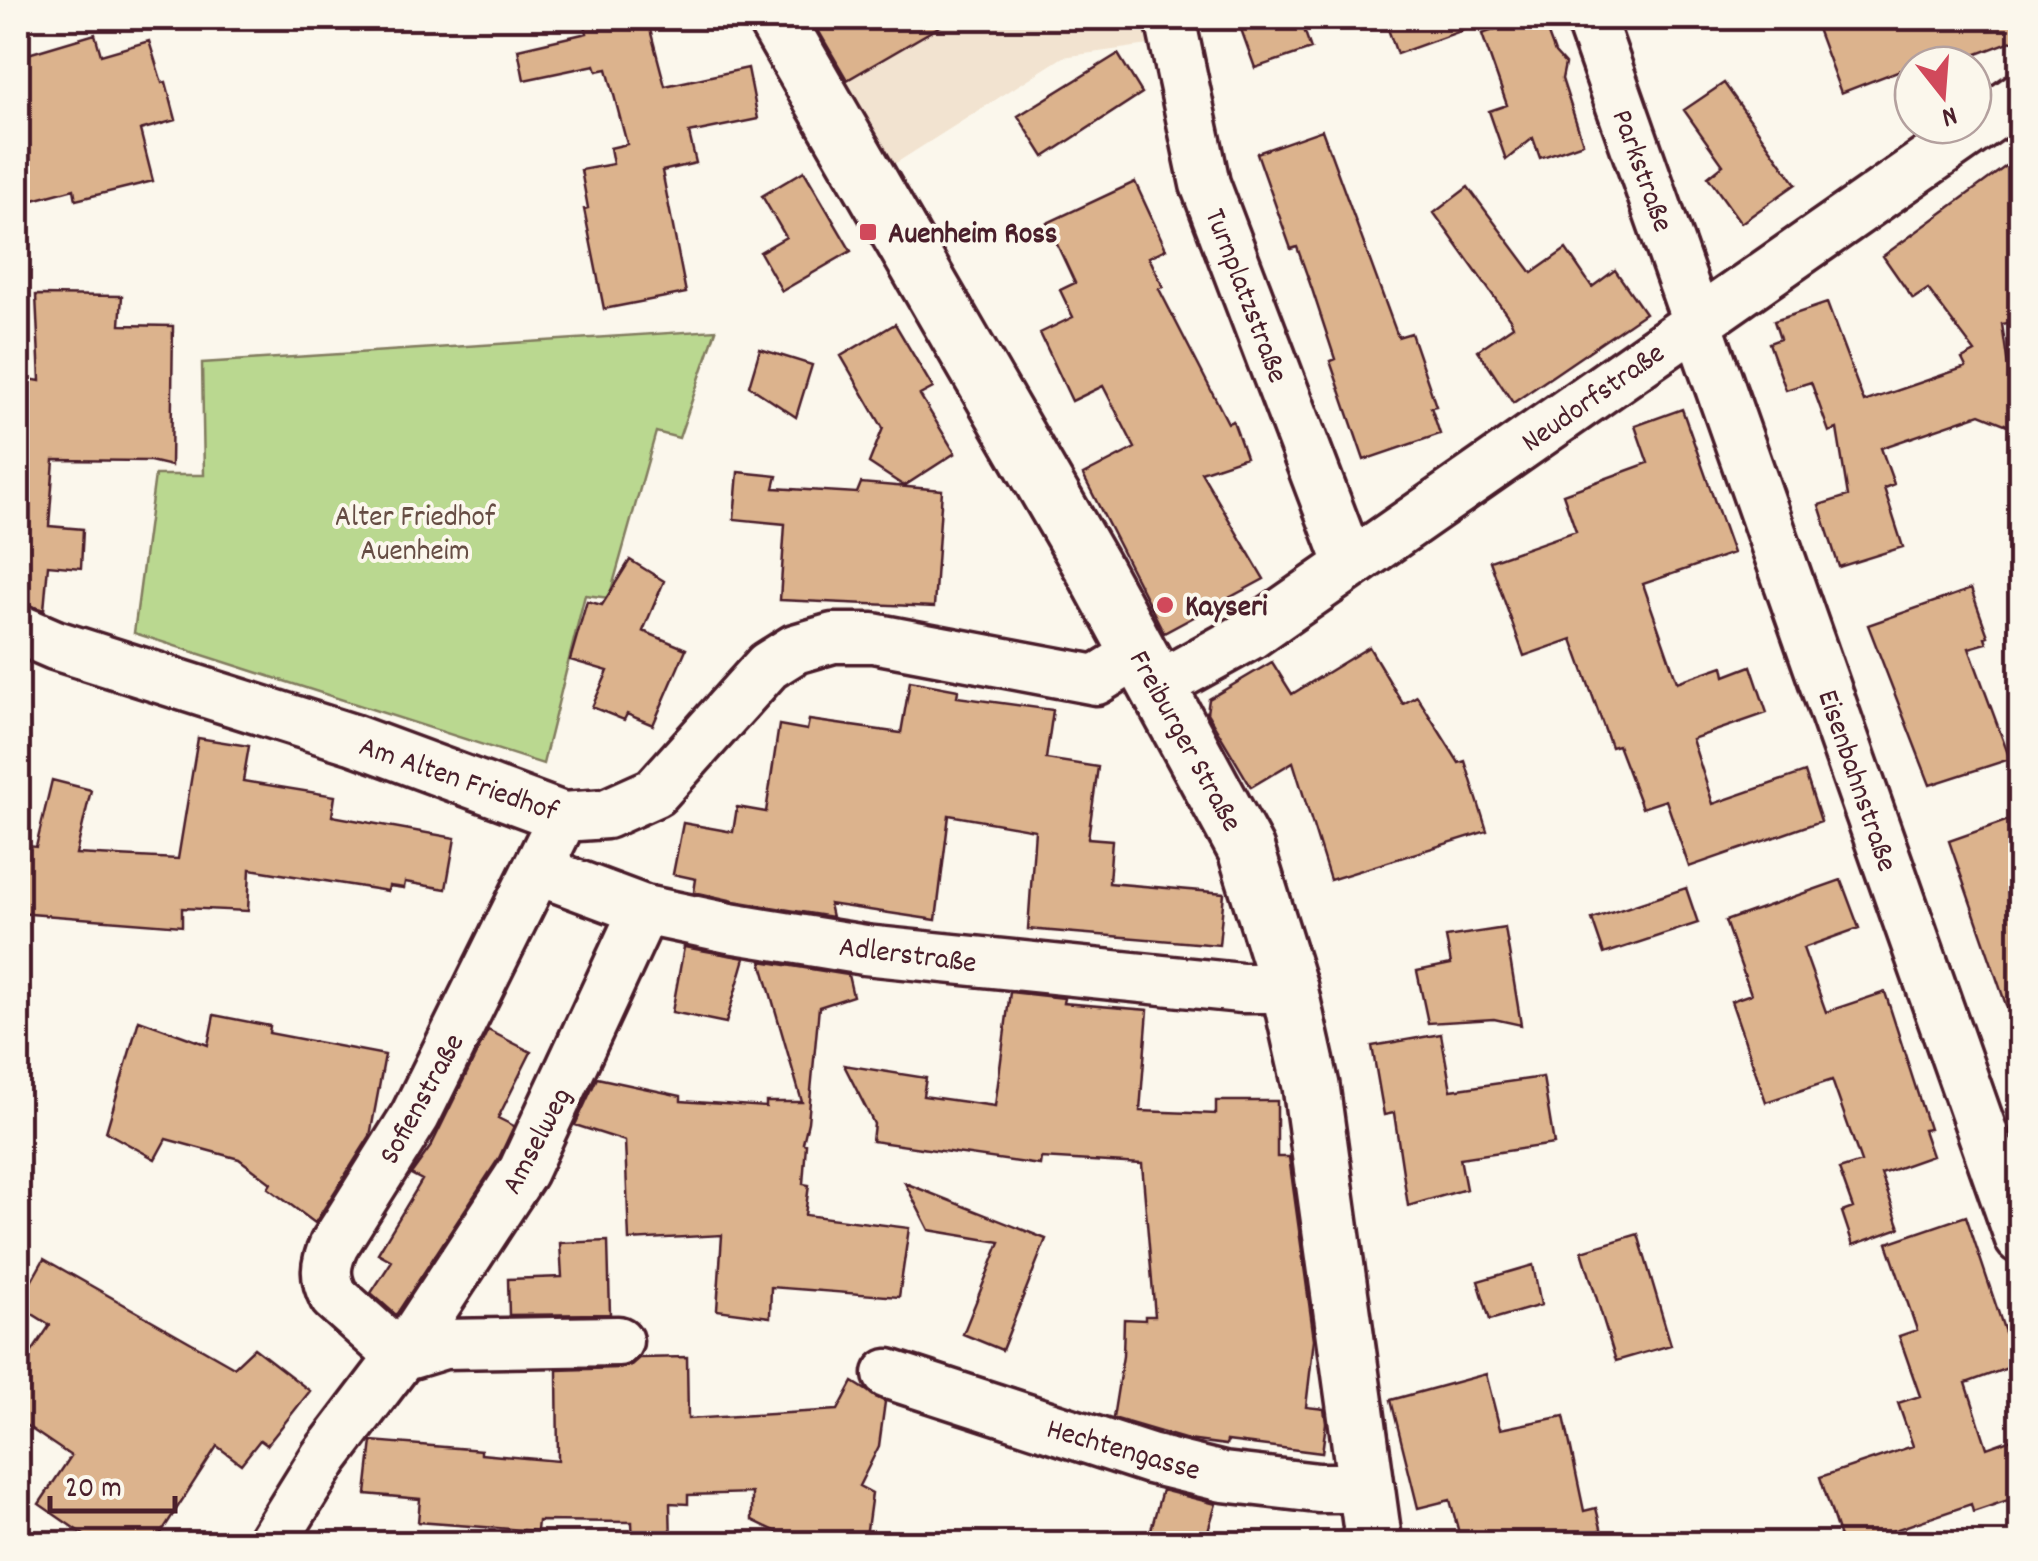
<svg xmlns="http://www.w3.org/2000/svg" width="2038" height="1561" viewBox="0 0 2038 1561" font-family="Dekko,sans-serif">
	<style>
		.built { fill: #f2e3d0 }
		.green { fill: #bad890; stroke: #827c5e; stroke-width: 2.5 }
		.building { fill: #dcb38d; stroke: #4a1f2b; stroke-width: 2.5 }
		.lines { fill: none; stroke-linecap: round; stroke-linejoin: round }
		.minor-casing { stroke: #4a1f2b; stroke-width: 55 }
		.tertiary-casing { stroke: #4a1f2b; stroke-width: 62 }
		.minor { stroke: #fbf7ec; stroke-width: 48 }
		.tertiary { stroke: #fbf7ec; stroke-width: 55 }
		.poi-dot { fill: #d1495b; stroke: #fbf7ec; stroke-width: 4 }
		.labels { text-anchor: middle; stroke-width: 8; stroke-linejoin: round; paint-order: stroke }
		.street-label { font-size: 30px; fill: #4a1f2b; stroke: #fbf7ec }
		.poi-label { font-size: 30px; font-weight: bold; fill: #4a1f2b; stroke: #fbf7ec; text-anchor: start }
		.park-label { font-size: 30px; fill: #664d44; stroke: #fbf7ec }
	</style>
	<rect width="100%" height="100%" fill="#fbf7ec"/>
	<filter id="ink" filterUnits="userSpaceOnUse"><feTurbulence type="fractalNoise" baseFrequency=".01" numOctaves="2"/><feDisplacementMap in="SourceGraphic" scale="20" xChannelSelector="R" yChannelSelector="G"/><feConvolveMatrix kernelMatrix="1 2 1 2 8 2 1 2 1" color-interpolation-filters="sRGB"/></filter>
	<g filter="url(#ink)">
		<path class="built" d="M801,18h358l4,25 -100,14 -178,113z"/>
		<path class="green" d="M716,330l-37,108 -23,-6 -47,166 -24,-3 -42,169 -409,-131 21,-158h49l-2,-112z"/>
		<path class="building" d="M583,18h64l18,68 83,-18 10,51 -69,14 7,30 -34,8 24,122 -82,16 -20,-100 4,-1 -7,-38 32,-6 -3,-16 17,-4 -20,-75 -10,2 -2,-6 -71,15 -6,-31 69,-16z
			M811,18h143l-107,62z
			M1237,18h63l11,31 -56,19z
			M1384,18h101l1,4 -89,32z
			M1528,18h14l13,35 10,11 -3,15 21,64 -43,15 -7,-20 -27,22 -17,-49 18,-6 -25,-71z
			M1813,18h207v20l-72,27h-35l-72,28z
			M95,34l6,21 48,-14 13,42 4,-1 10,38 -36,10 13,51 -77,19 -2,-11 -56,15v-147z
			M1118,54l24,39 -98,64 -26,-41z
			M1724,83l72,101 -55,39 -33,-46 15,-12 -39,-55z
			M1322,130l76,207 13,-4 25,73 -5,1 9,27 -76,26 -34,-99 5,-2 -23,-70 -15,-42 -6,2 -34,-96z
			M2020,156v165l-18,3 15,105 -37,-15 -99,34 13,36 -10,4 19,59 -64,20 -20,-62 29,-9 -11,-67 -8,3 -18,-50 -25,8 -17,-47 11,-4 -6,-18 53,-18 37,99 102,-35 -4,-8 13,-7 -47,-63 -15,10 -30,-43z
			M804,171l47,80 -69,40 -22,-39 26,-15 -24,-41z
			M1135,182l31,67 -17,8 14,30 -4,2 69,134 5,-2 13,36 -45,15 63,107 -100,54 -81,-158 52,-27 -32,-62 -31,15 -32,-68 33,-16 -13,-27 15,-7 -28,-60z
			M1468,187l64,86 34,-24 26,38 23,-17 30,43 -132,90 -35,-53 35,-24 -3,-7 -76,-106z
			M36,295l86,1 -2,29 53,1 -2,140 -21,-5 -96,-1 -5,66 34,3 -2,39 -33,-3 -4,45 -26,-8v-225l22,4z
			M895,324l38,64 -13,7 35,58 -51,33 -35,-23 14,-35 -42,-72z
			M760,349l52,16 -16,52 -47,-31z
			M1682,409l51,144 -90,31 34,98 46,-16 2,10 26,-10 16,47 -75,26 21,65 92,-32 16,49 -132,46 -23,-67 -24,8 -24,-63 -7,2 -39,-108 -48,17 -34,-95 86,-30 -13,-37 85,-31 -13,-37z
			M738,472l39,4 -3,12 83,5 4,-10 81,7 -8,117 -154,-7 5,-76 -51,-5z
			M630,560l34,21 -21,50 43,18 -33,76 -26,-11 -3,6 -32,-13 16,-36 -38,-11 17,-59 15,4z
			M1971,589l17,47 -3,1 2,6 -18,5 41,111 -80,26 -62,-160z
			M1369,647l34,57 14,-8 42,67 6,-2 22,70 -157,49 -37,-118 -42,25 -44,-74 2,-14 63,-37 20,32z
			M910,681l48,9 -1,7 96,13 -7,49 52,8 -10,71 24,2 -3,43 115,10 -5,52 -191,-16 7,-99 -86,-15 -13,105 -107,-16 3,13 -98,-16 -40,-9 2,-13 -23,-5 10,-51 50,9 4,-25 29,5 13,-87 28,5 2,-10 92,13z
			M198,738l51,8 -6,35 92,15 -3,20 123,22 -9,51 -41,-7 -1,6 -15,-2 -1,5 -138,-22 -2,42 -66,-3v18l-164,-13v-68l18,2 16,-67 39,10 -15,64 102,5z
			M2020,816v214l-5,1 -66,-190z
			M1841,880l18,48 -56,20 23,64 59,-20 44,137 -6,1 9,26 -51,18 19,54 -47,17 -11,-33 11,-4 -14,-39 22,-7 -29,-82 -66,22 -35,-101 20,-7 -26,-73z
			M1686,888l12,35 -94,31 -12,-35z
			M1505,928l16,97 -27,-6 -66,4 -11,-52 34,-7 -5,-27z
			M684,947l61,11 -19,65 -54,-11z
			M761,961l87,14 5,21 -34,11 -11,115 -5,21 3,1 -3,40 6,1 -4,30 104,13 -10,69 -128,-10 -1,30 -53,-7 5,-75 -93,5 -4,-99 -50,-16 22,-47 84,18v5l85,6v-5h36z
			M1010,992l54,6 -1,5 85,7 -8,101 76,3v-13h61v56h12l25,182 -8,68 18,2 2,14 -4,30 -95,-12 -1,4 -38,-5 -75,-22 10,-62 1,-37 21,1v-4h10l-13,-152 -101,-6 -1,7 -168,-24 2,-17 -30,-59 82,13 -3,18 72,10z
			M214,1015l56,11 -1,7 116,22 -15,81 -55,87 -47,-35 3,-5 -32,-24 -73,-20 -11,20 -49,-27 33,-112 69,25z
			M488,1030l43,22 -33,66 16,8 -15,32 -103,157 -25,-22 21,-32 -14,-8 44,-73 -11,-6 20,-28z
			M1441,1034l10,56 92,-13 11,67 -94,14 6,31 -58,17 -14,-93 -10,2 -12,-69z
			M905,1183l141,56 -44,111 -39,-16 37,-92 -71,-12z
			M1966,1216l50,149 -50,18 21,65 33,-12v60l-47,16 -2,-8 -117,40h-12l-22,-67 93,-31 -15,-43 22,-7 -21,-60 18,-6 -30,-87z
			M1638,1234l33,111 -55,16 -34,-110z
			M608,1241l2,73 -101,1 -1,-36 54,-2 -2,-34z
			M44,1259l190,108 20,-19 56,43 -43,54 -7,-5 -19,24 -24,-18 -63,98h-57l-58,-40 32,-48 -53,-36v-47l32,-48 -32,-20z
			M1533,1265l8,40 -51,15 -12,-39z
			M687,1357l1,62 150,-9 15,-28 32,20 -6,44 -20,40 13,7 -7,51h-63l-50,-24v-27l-64,2v9l-18,-1 1,41h-38l-1,-22 -94,-1 -1,10 -119,-9 2,-23 -54,-5 6,-53 109,9v4l77,7 -1,-91 61,-2 13,-3 8,-7z
			M1486,1374l14,55 64,-13 20,95 12,-3 9,36h-143l-12,-44 -32,8 -27,-108z
			M1162,1490l54,14 -12,40h-57z"/>
		<g class="lines">
			<defs>
				<path id="minor" d="M1170,18l35,166 145,381
					M1590,18l430,1221
					M18,629l37,16 297,94 211,78 43,-3 49,-22 113,-126 27,-17 38,-11h40l223,42 44,-27
					M1158,686l92,-51 770,-538
					M537,870l107,40 85,18 136,22 376,38h48
					M401,1357l122,-186 121,-261
					M401,1357l43,-13 174,-3
					M888,1374l262,85 73,18 95,11h49
					M271,1544l54,-87 76,-100 -67,-60c-10,-20 -9,-32 0,-52l81,-129 148,-299"/>
				<path id="tertiary" d="M775,18l318,550 153,282 43,138 22,98 63,458"/>
			</defs>
			<use href="#minor" class="minor-casing"/>
			<use href="#tertiary" class="tertiary-casing"/>
			<use href="#minor" class="minor"/>
			<use href="#tertiary" class="tertiary"/>
		</g>
	</g>
	<g class="poi-dot">
		<rect x="858" y="222" width="20" height="20" rx="5"/>
		<circle cx="1165" cy="605" r="10"/>
	</g>
	<g class="labels">
		<g class="street-label">
			<text transform="translate(1644 170) rotate(70)" y="10">Parkstraße</text>
			<text transform="translate(1248 295) rotate(69)" y="10">Turnplatzstraße</text>
			<text transform="translate(1592 396) rotate(-35)" y="10">Neudorfstraße</text>
			<text transform="translate(1187 740) rotate(61)" y="10">Freiburger Straße</text>
			<text transform="translate(459 777) rotate(19)" y="10">Am Alten Friedhof</text>
			<text transform="translate(1859 780) rotate(71)" y="10">Eisenbahnstraße</text>
			<text transform="translate(908 953) rotate(7)" y="10">Adlerstraße</text>
			<text transform="translate(420 1098) rotate(-61)" y="10">Sofienstraße</text>
			<text transform="translate(535 1140) rotate(-62)" y="10">Amselweg</text>
			<text transform="translate(1124 1448) rotate(16)" y="10">Hechtengasse</text>
		</g>
		<g class="poi-label">
			<text x="888" y="242">Auenheim Ross</text>
			<text x="1185" y="615">Kayseri</text>
		</g>
		<g class="park-label">
			<text x="415" y="525">Alter Friedhof<tspan x="415" dy="34">Auenheim</tspan></text>
		</g>
	</g>
	<rect width="2038" height="1561" fill="none" stroke="#fbf7ec" stroke-width="60"/>
	<rect x="30" y="30" width="1978" height="1501" fill="none" stroke="#4a1f2b" stroke-width="4" filter="url(#ink)"/>
	<g transform="translate(1943 95) rotate(163)"><circle r="48" fill="#fbf7ec" stroke="#b4a19f" stroke-width="2.5"/>
	<path d="M0-8L18 38L0 25L-18 38Z" fill="#d1495b"/>
	<text y="-15" font-size="28" font-weight="bold" text-anchor="middle" fill="#4a1f2b">N</text>
	</g>
	<path d="M50 1496v15h125v-15" fill="none" stroke="#4a1f2b" stroke-width="5"/>
	<text x="65" y="1496" font-size="30" fill="#4a1f2b" stroke="#fbf7ec" stroke-width="8" paint-order="stroke">20 m</text>
</svg>
